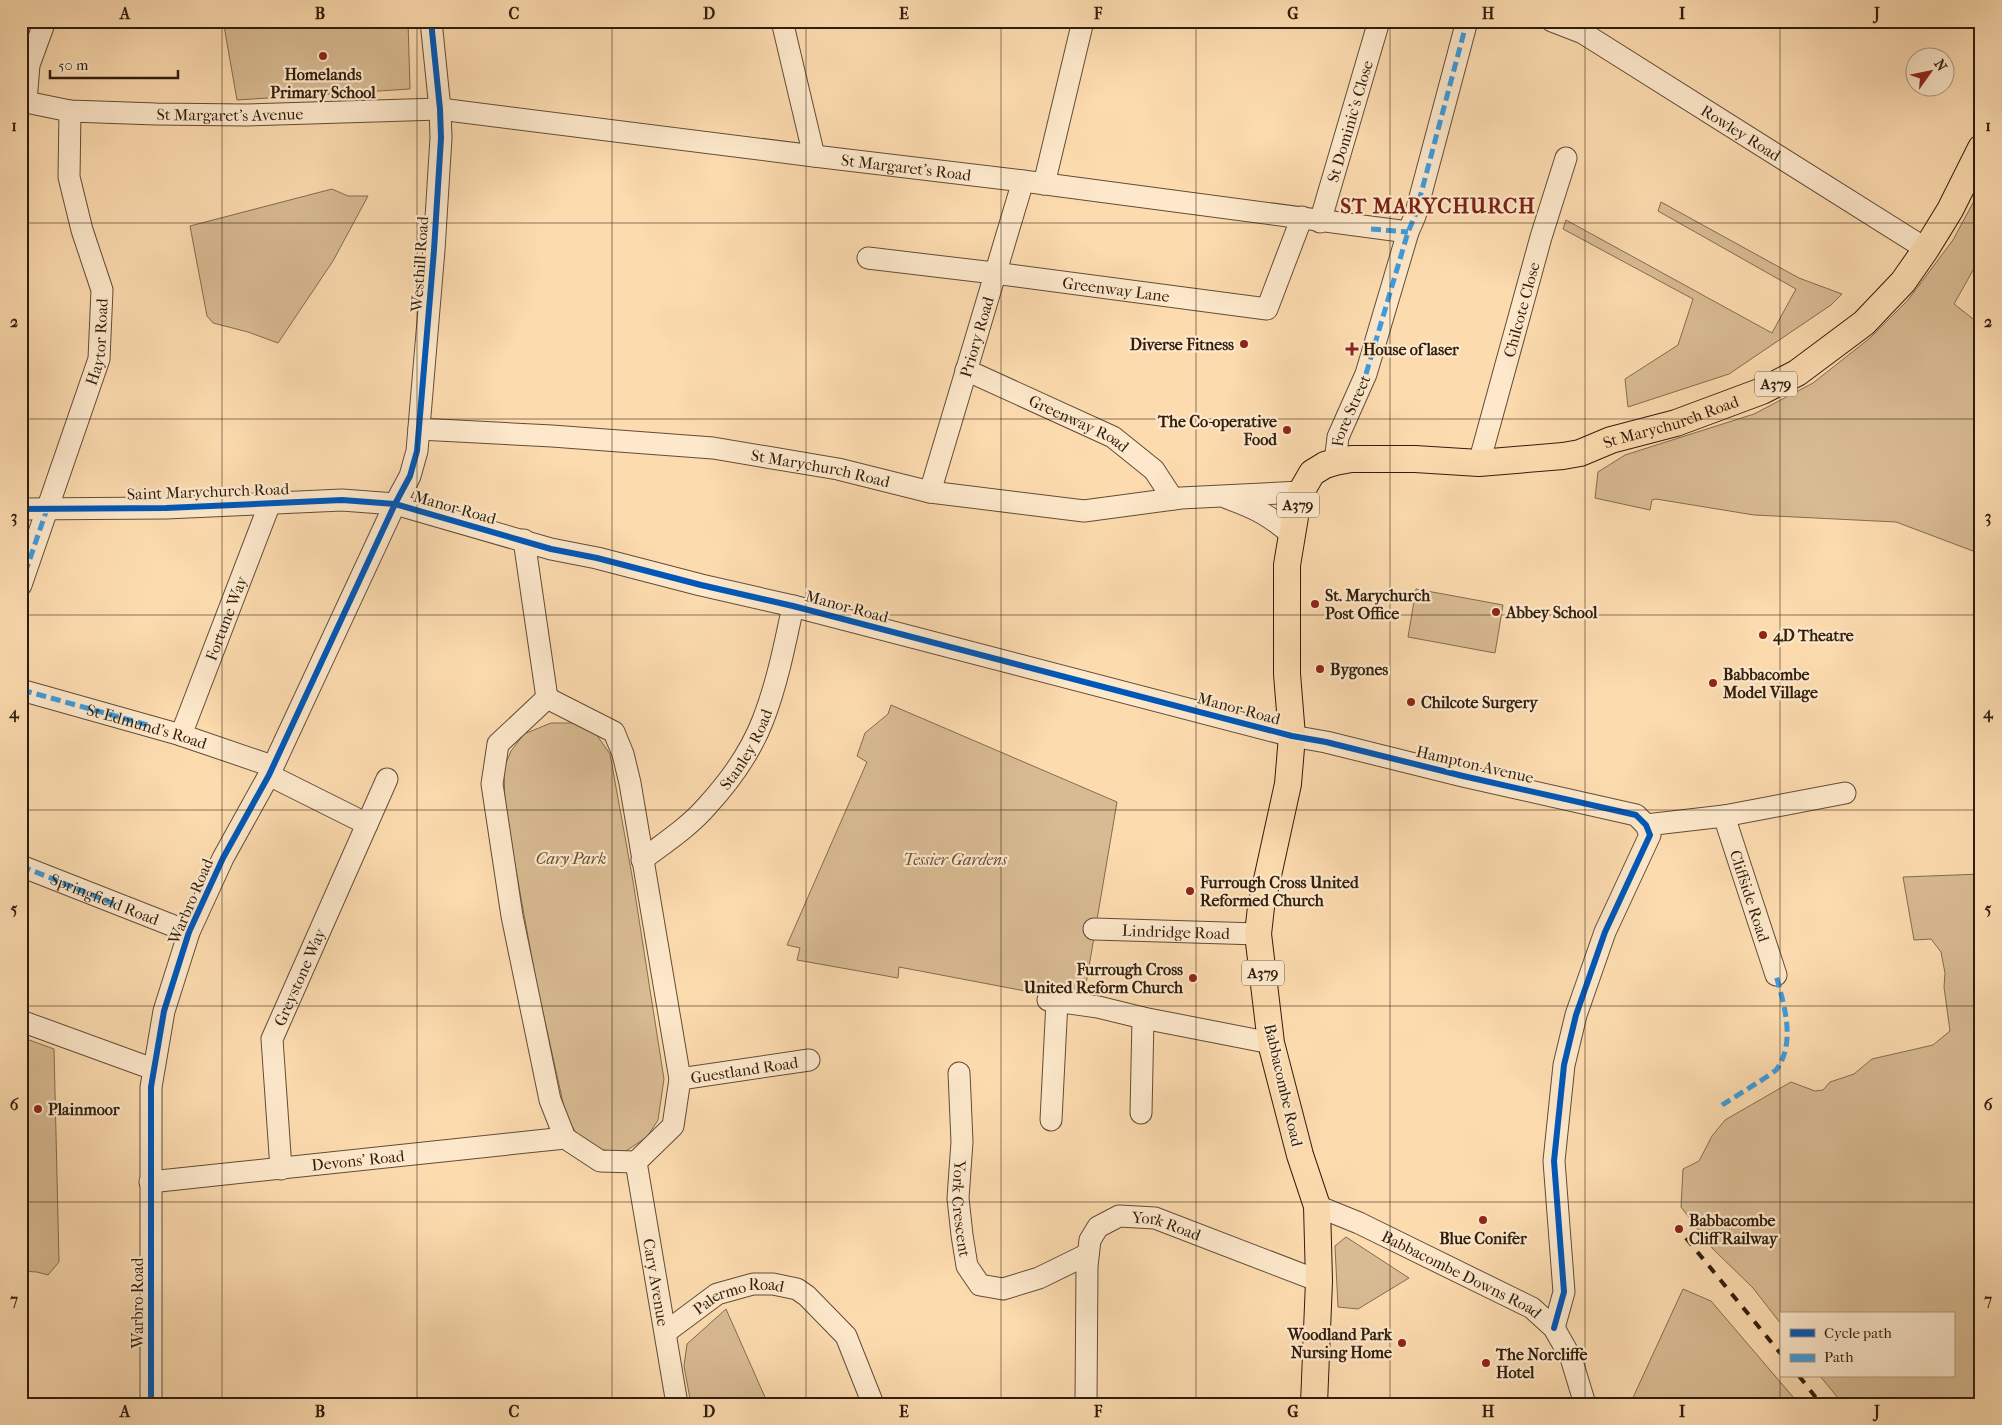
<svg xmlns="http://www.w3.org/2000/svg" width="2002" height="1425" viewBox="0 0 2002 1425" font-family="'IM FELL French Canon',serif">
	<style>
		.green { fill: #d9bb93; stroke: #846c50 }
		.lines { fill: none; stroke-linecap: round; stroke-linejoin: round }
		.minor-casing { stroke: #634c36; stroke-width: 23 }
		.major-casing { stroke: #301d0d; stroke-width: 28 }
		.minor { stroke: #fde8cb; stroke-width: 21 }
		.major { stroke: #fcdbaf; stroke-width: 26 }
		.rail { stroke: #301d0d; stroke-width: 4; stroke-dasharray: 9 9; stroke-linecap: butt }
		.quiet { stroke: #3e9bde; stroke-width: 5; stroke-dasharray: 10 5; stroke-linecap: butt }
		.cycleway-casing { stroke: #fde8cb; stroke-width: 9 }
		.cycleway { stroke: #0057b8; stroke-width: 6 }
		.grid { fill: none; stroke: #301d0d; stroke-width: 1; stroke-opacity: 0.55 }
		.poi-dot { fill: #8f2418; stroke: #fde8cb; stroke-width: 2 }
		.labels { text-anchor: middle; stroke-width: 4.5; stroke-linejoin: round; paint-order: stroke }
		.shield { fill: #fde8cb; stroke: #6e5a46; stroke-width: 1 }
		.shield-label { font-size: 15px; font-weight: bold; fill: #301d0d }
		.poi-label { font-size: 16px; font-weight: bold; fill: #301d0d; stroke: #fde8cb; text-anchor: start }
		.street-label { font-size: 16px; fill: #301d0d; stroke: #fde8cb }
		.park-label { font-size: 16px; font-style: italic; fill: #634c35; stroke: #fde8cb }
		.district-label { font-size: 21px; font-weight: bold; letter-spacing: 1px; fill: #7a1f14; stroke: #fde8cb }
		.neatline { fill: none; stroke: #301d0d; stroke-width: 2 }
		.grid-label { font-size: 16px; text-anchor: middle; font-weight: bold; fill: #301d0d }
	</style>
	<rect width="100%" height="100%" fill="#fcdbaf"/>
	<filter id="stains"><feTurbulence type="fractalNoise" baseFrequency=".004" numOctaves="4"/><feColorMatrix values="0 0 0 0 .2 0 0 0 0 .09 0 0 0 0 .02 0 0 0 .5 -.17"/></filter>
	<radialGradient id="worn" r=".72"><stop offset=".6" stop-color="#630" stop-opacity="0"/><stop offset="1" stop-color="#630" stop-opacity=".3"/></radialGradient>
	<path class="green" d="M257,21h151l2,68 -173,11 -13,-74z
		M1981,188v68l-27,48 27,21v229l-85,-32 -142,-7 -98,-16 -4,1 -2,10 -55,-12 3,-26 27,-17 129,-41 59,-31 57,-45 38,-38 45,-60z
		M332,189l16,7h20l-35,65 -55,82 -30,-11 -35,-9 -6,-7 -17,-90z
		M1661,202l138,76 43,16 -11,11 -102,69 -101,33 -3,-28 53,-34 15,-46 -130,-70 3,-9 206,113 24,-44 -138,-78z
		M1416,589l87,16 -8,48 -87,-16z
		M891,705l226,97 -34,200 -184,-35 -1,11 -101,-18 3,-12 -13,-3 80,-183 -10,-6 8,-23 23,-19z
		M551,723h24l21,11 14,20 23,127 31,198 -6,41 -11,17 -24,16 -25,-4 -19,-11 -13,-22 -30,-135 -31,-172 -1,-41 7,-17 13,-17z
		M1981,874v530h-138l-23,-28h133v-62h-172v10l-28,-36 -40,-39 -32,-42 2,-38 16,-8 13,-25 13,-16 66,-38 24,9 8,-1 7,-8 24,-8 18,-15 61,-14 17,-14 -6,-44 1,-14 -4,-21 -10,-13 -17,1 -11,-63z
		M21,1037l33,12 5,213 -11,13 -11,-3 -16,-1z
		M1346,1237l63,41 -51,31 -20,-2 -3,-61z
		M1683,1289l28,12 88,103h-169z
		M726,1309l42,95h-77l-7,-38 3,-22z"/>
	<g class="lines">
		<defs>
			<g id="minor">
				<path d="M782,21l32,135"/>
				<path id="s1" d="M1552,21l31,12 343,216"/>
				<path id="s2" d="M21,101l49,10 86,3 90,1 194,-6 374,47 209,25 385,51"/>
				<path d="M26,102l3,-37 16,-44"/>
				<path d="M1044,184l39,-163"/>
				<path id="s3" d="M1320,222l59,-201"/>
				<path id="s4" d="M868,258l126,15 273,36 35,-92"/>
				<path id="s5" d="M966,370l147,67 41,33 19,29"/>
				<path id="s6" d="M419,429l133,7 161,12 125,21 92,23 154,19 97,-13 120,-6"/>
				<path id="s7" d="M1335,462l3,-25 28,-63 42,-142 7,-16 52,-195"/>
				<path id="s8" d="M1479,463l62,-226 25,-79"/>
				<path id="s9" d="M930,492l93,-311"/>
				<path d="M1227,498c30,11 42,17 66,38"/>
				<path d="M21,509l145,-1 176,-8 53,4 156,45 46,9 104,27 92,21 499,130 34,6 137,34 173,39 10,10 4,10 -45,97 -29,83 -12,50 -10,96 10,131 -10,36"/>
				<path d="M524,540l23,158"/>
				<path id="s10" d="M21,585l78,-226 3,-69 -20,-60 -13,-53 1,-66"/>
				<path id="s11" d="M21,690l160,45 91,31"/>
				<path d="M547,698l67,34 9,22 7,29 50,296 -7,47 -37,36 -36,-1 -35,-23 -15,-38 -38,-184 -20,-132 6,-40z"/>
				<path id="s12" d="M181,735l89,-232"/>
				<path d="M269,775l98,49"/>
				<path id="s13" d="M1724,816l52,159"/>
				<path d="M1646,825l78,-9 121,-23"/>
				<path id="s14" d="M642,860c22,-17 47,-33 65,-54 22,-24 44,-55 56,-86 14,-36 22,-76 30,-114"/>
				<path id="s15" d="M21,866l168,66"/>
				<path id="s16" d="M1094,929l164,5"/>
				<path d="M1048,1000l50,7 45,11 128,25"/>
				<path d="M21,1021l132,48"/>
				<path id="s17" d="M959,1073l3,69 -4,56 4,37 5,31 13,19 23,4 36,-11 49,-24"/>
				<path id="s18" d="M680,1079l129,-19"/>
				<path d="M1141,1113l2,-95"/>
				<path d="M1051,1120l6,-119"/>
				<path id="s19" d="M636,1162l41,242"/>
				<path id="s20" d="M281,1169l-9,-130 115,-260"/>
				<path id="s21" d="M150,1182l415,-44"/>
				<path id="s22" d="M1317,1206l42,17 173,85 22,20 17,30 14,46"/>
				<path id="s23" d="M666,1332l51,-38 36,-10h20l24,5 10,7 39,40 27,68"/>
				<path d="M151,1404v-317l13,-76 25,-79 34,-74 46,-83 126,-271 15,-28 7,-25 17,-201 7,-112 -1,-29 -9,-88"/>
				<path id="s24" d="M1086,1404l1,-138 3,-26 8,-13 21,-11 36,2 164,63"/>
			</g>
			<g id="major">
				<path id="s25" d="M1314,1404l5,-123 -2,-75 -17,-51 -29,-112 -13,-109 3,-27 27,-123 4,-48 -5,-62v-109l9,-54 5,-19 11,-19 13,-8 10,-3 16,-3h64l64,4 84,-7 17,-3 31,-13 65,-17 86,-32 35,-18 67,-50 39,-41 23,-33 24,-39 31,-62"/>
			</g>
		</defs>
		<use href="#minor" class="minor-casing"/>
		<use href="#major" class="major-casing"/>
		<use href="#minor" class="minor"/>
		<use href="#major" class="major"/>
		<path class="rail" d="M1686,1238l95,116
			M1799,1376l22,28"/>
		<path class="quiet" d="M1371,229l37,3
			M1366,374l42,-142 7,-16 52,-195
			M25,573l22,-64
			M22,690l126,35
			M21,866l96,39
			M1722,1105c9,-6 51,-31 55,-36 19,-28 7,-64 -1,-94"/>
		<defs>
			<path id="cycleway" d="M21,509l145,-1 176,-8 53,4 156,45 46,9 104,27 92,21 499,130 34,6 137,34 173,39 10,10 4,10 -45,97 -29,83 -12,50 -10,96 10,131 -10,36
				M151,1404v-317l13,-76 25,-79 34,-74 46,-83 126,-271 15,-28 7,-25 17,-201 7,-112 -1,-29 -9,-88"/>
		</defs>
		<use href="#cycleway" class="cycleway-casing"/>
		<use href="#cycleway" class="cycleway"/>
	</g>
	<path class="grid" d="M222,21v1383M417,21v1383M612,21v1383M806,21v1383M1001,21v1383M1196,21v1383M1390,21v1383M1585,21v1383M1780,21v1383M21,223h1960M21,419h1960M21,615h1960M21,810h1960M21,1006h1960M21,1202h1960"/>
	<g class="poi-dot">
		<circle cx="323" cy="56" r="5"/>
		<circle cx="1244" cy="344" r="5"/>
		<path d="M1349.5 341.5h5v5h5v5h-5v5h-5v-5h-5v-5h5z"/>
		<circle cx="1287" cy="430" r="5"/>
		<circle cx="1315" cy="604" r="5"/>
		<circle cx="1496" cy="612" r="5"/>
		<circle cx="1763" cy="635" r="5"/>
		<circle cx="1320" cy="669" r="5"/>
		<circle cx="1713" cy="683" r="5"/>
		<circle cx="1411" cy="702" r="5"/>
		<circle cx="1190" cy="891" r="5"/>
		<circle cx="1193" cy="978" r="5"/>
		<circle cx="38" cy="1109" r="5"/>
		<circle cx="1483" cy="1220" r="5"/>
		<circle cx="1679" cy="1229" r="5"/>
		<circle cx="1402" cy="1343" r="5"/>
		<circle cx="1486" cy="1363" r="5"/>
	</g>
	<g class="labels">
		<g class="shield">
			<rect x="1755" y="371.5" width="42" height="25" rx="4"/>
			<rect x="1277" y="492.5" width="42" height="25" rx="4"/>
			<rect x="1242" y="960.5" width="42" height="25" rx="4"/>
		</g>
		<g class="shield-label">
			<text x="1776" y="389">A379</text>
			<text x="1298" y="510">A379</text>
			<text x="1263" y="978">A379</text>
		</g>
		<g class="poi-label">
			<text x="323" y="80" text-anchor="middle">Homelands<tspan x="323" dy="18">Primary School</tspan></text>
			<text x="1234" y="350" text-anchor="end">Diverse Fitness</text>
			<text x="1363" y="355">House of laser</text>
			<text x="1277" y="427" text-anchor="end">The Co-operative<tspan x="1277" dy="18">Food</tspan></text>
			<text x="1325" y="601">St. Marychurch<tspan x="1325" dy="18">Post Office</tspan></text>
			<text x="1506" y="618">Abbey School</text>
			<text x="1773" y="641">4D Theatre</text>
			<text x="1330" y="675">Bygones</text>
			<text x="1723" y="680">Babbacombe<tspan x="1723" dy="18">Model Village</tspan></text>
			<text x="1421" y="708">Chilcote Surgery</text>
			<text x="1200" y="888">Furrough Cross United<tspan x="1200" dy="18">Reformed Church</tspan></text>
			<text x="1183" y="975" text-anchor="end">Furrough Cross<tspan x="1183" dy="18">United Reform Church</tspan></text>
			<text x="48" y="1115">Plainmoor</text>
			<text x="1689" y="1226">Babbacombe<tspan x="1689" dy="18">Cliff Railway</tspan></text>
			<text x="1483" y="1244" text-anchor="middle">Blue Conifer</text>
			<text x="1392" y="1340" text-anchor="end">Woodland Park<tspan x="1392" dy="18">Nursing Home</tspan></text>
			<text x="1496" y="1360">The Norcliffe<tspan x="1496" dy="18">Hotel</tspan></text>
		</g>
		<g class="street-label">
			<text dy="6" stroke="none"><textPath href="#s2" startOffset="210">St Margaret's Avenue</textPath></text>
			<text dy="6" stroke="none"><textPath href="#s3" startOffset="105">St Dominic's Close</textPath></text>
			<text dy="6" stroke="none"><textPath href="#s1" startOffset="220">Rowley Road</textPath></text>
			<text dy="6" stroke="none"><textPath href="#s2" startOffset="890">St Margaret's Road</textPath></text>
			<text transform="translate(419 264) rotate(-86)" y="6">Westhill Road</text>
			<text dy="6" stroke="none"><textPath href="#s4" startOffset="250">Greenway Lane</textPath></text>
			<text dy="6" stroke="none"><textPath href="#s8" startOffset="159">Chilcote Close</textPath></text>
			<text dy="6" stroke="none"><textPath href="#s9" startOffset="162">Priory Road</textPath></text>
			<text dy="6" stroke="none"><textPath href="#s10" startOffset="256">Haytor Road</textPath></text>
			<text dy="6" stroke="none"><textPath href="#s7" startOffset="54">Fore Street</textPath></text>
			<text dy="6" stroke="none"><textPath href="#s25" startOffset="1314">St Marychurch Road</textPath></text>
			<text dy="6" stroke="none"><textPath href="#s5" startOffset="125">Greenway Road</textPath></text>
			<text dy="6" stroke="none"><textPath href="#s6" startOffset="404">St Marychurch Road</textPath></text>
			<text transform="translate(208 491) rotate(-2)" y="6">Saint Marychurch Road</text>
			<text transform="translate(455 507) rotate(16)" y="6">Manor Road</text>
			<text transform="translate(847 606) rotate(15)" y="6">Manor Road</text>
			<text dy="6" stroke="none"><textPath href="#s12" startOffset="125">Fortune Way</textPath></text>
			<text transform="translate(1239 708) rotate(15)" y="6">Manor Road</text>
			<text dy="6" stroke="none"><textPath href="#s11" startOffset="131">St Edmund's Road</textPath></text>
			<text dy="6" stroke="none"><textPath href="#s14" startOffset="154">Stanley Road</textPath></text>
			<text transform="translate(1475 764) rotate(13)" y="6">Hampton Avenue</text>
			<text dy="6" stroke="none"><textPath href="#s13" startOffset="84">Cliffside Road</textPath></text>
			<text dy="6" stroke="none"><textPath href="#s15" startOffset="90">Springfield Road</textPath></text>
			<text transform="translate(190 901) rotate(-67)" y="6">Warbro Road</text>
			<text dy="6" stroke="none"><textPath href="#s16" startOffset="82">Lindridge Road</textPath></text>
			<text dy="6" stroke="none"><textPath href="#s20" startOffset="198">Greystone Way</textPath></text>
			<text dy="6" stroke="none"><textPath href="#s18" startOffset="65">Guestland Road</textPath></text>
			<text transform="translate(1284 1085) rotate(77)" y="6">Babbacombe Road</text>
			<text dy="6" stroke="none"><textPath href="#s21" startOffset="209">Devons' Road</textPath></text>
			<text dy="6" stroke="none"><textPath href="#s17" startOffset="136">York Crescent</textPath></text>
			<text dy="6" stroke="none"><textPath href="#s24" startOffset="252">York Road</textPath></text>
			<text dy="6" stroke="none"><textPath href="#s22" startOffset="160">Babbacombe Downs Road</textPath></text>
			<text dy="6" stroke="none"><textPath href="#s19" startOffset="122">Cary Avenue</textPath></text>
			<text dy="6" stroke="none"><textPath href="#s23" startOffset="84">Palermo Road</textPath></text>
			<text transform="translate(137 1303) rotate(-90)" y="6">Warbro Road</text>
		</g>
		<g class="park-label">
			<text x="571" y="864">Cary Park</text>
			<text x="955" y="865">Tessier Gardens</text>
		</g>
		<g class="district-label">
			<text x="1438" y="213">ST MARYCHURCH</text>
		</g>
	</g>
	<rect width="2002" height="1425" fill="none" stroke="#fcdbaf" stroke-width="55"/>
	<rect x="1780" y="1312" width="175" height="65" fill="#fde8cb" stroke="#ab977f"/>
	<rect x="1790" y="1329" width="25" height="8" fill="#0057b8" stroke="#ab977f"/>
	<text x="1824" y="1338" font-size="15" fill="#301d0d">Cycle path</text>
	<rect x="1790" y="1354" width="25" height="8" fill="#3e9bde" stroke="#ab977f"/>
	<text x="1824" y="1362" font-size="15" fill="#301d0d">Path</text>
	<g transform="translate(1930 72) rotate(57)"><circle r="24" fill="#fde8cb" stroke="#ab977f"/>
	<path d="M0-4L9 19L0 12L-9 19Z" fill="#8f2418"/>
	<text y="-8" font-size="14" font-weight="bold" text-anchor="middle" fill="#301d0d">N</text>
	</g>
	<path d="M50 70v8h128v-8" fill="none" stroke="#301d0d" stroke-width="2.5"/>
	<text x="58" y="70" font-size="15" fill="#301d0d" stroke="#fde8cb" stroke-width="4" paint-order="stroke">50 m</text>
	<rect x="28" y="28" width="1946" height="1370" class="neatline"/>
	<g class="grid-label">
		<text x="125" y="19">A</text>
		<text x="320" y="19">B</text>
		<text x="514" y="19">C</text>
		<text x="709" y="19">D</text>
		<text x="904" y="19">E</text>
		<text x="1098" y="19">F</text>
		<text x="1293" y="19">G</text>
		<text x="1488" y="19">H</text>
		<text x="1682" y="19">I</text>
		<text x="1877" y="19">J</text>
		<text x="14" y="131">1</text>
		<text x="1988" y="131">1</text>
		<text x="14" y="327">2</text>
		<text x="1988" y="327">2</text>
		<text x="14" y="522">3</text>
		<text x="1988" y="522">3</text>
		<text x="14" y="718">4</text>
		<text x="1988" y="718">4</text>
		<text x="14" y="914">5</text>
		<text x="1988" y="914">5</text>
		<text x="14" y="1110">6</text>
		<text x="1988" y="1110">6</text>
		<text x="14" y="1305">7</text>
		<text x="1988" y="1305">7</text>
		<text x="125" y="1417">A</text>
		<text x="320" y="1417">B</text>
		<text x="514" y="1417">C</text>
		<text x="709" y="1417">D</text>
		<text x="904" y="1417">E</text>
		<text x="1098" y="1417">F</text>
		<text x="1293" y="1417">G</text>
		<text x="1488" y="1417">H</text>
		<text x="1682" y="1417">I</text>
		<text x="1877" y="1417">J</text>
	</g>
	<rect width="100%" height="100%" filter="url(#stains)"/>
	<rect width="100%" height="100%" fill="url(#worn)"/>
</svg>
